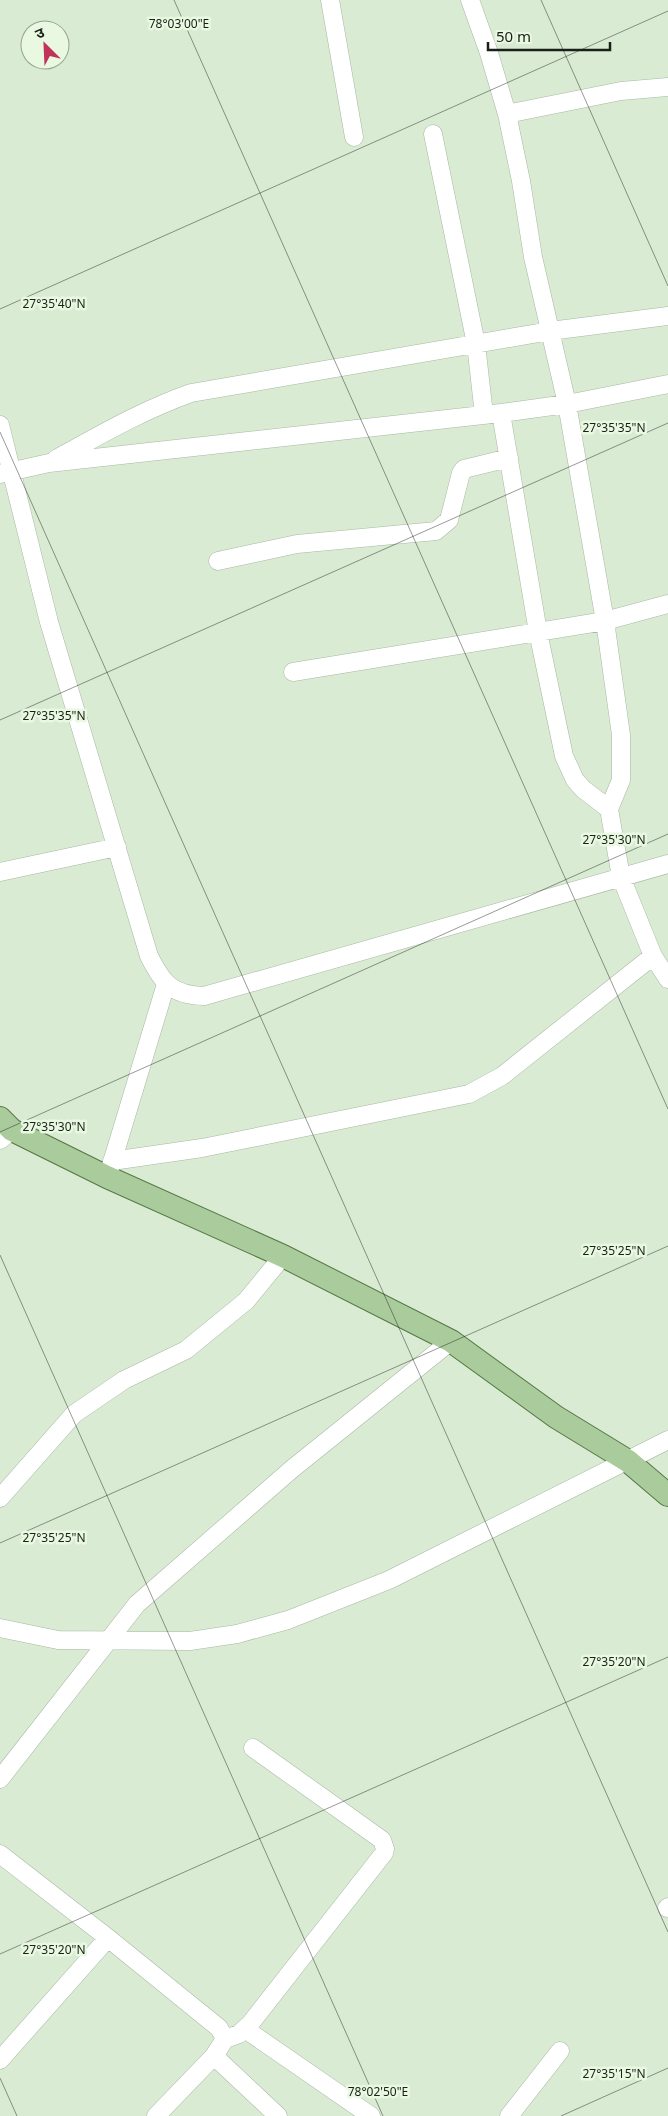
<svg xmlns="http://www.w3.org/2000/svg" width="668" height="2116" viewBox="0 0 668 2116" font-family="'Noto Sans','Noto Sans Devanagari',sans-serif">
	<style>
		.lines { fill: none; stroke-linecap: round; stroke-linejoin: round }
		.minor-casing { stroke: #a8b8a2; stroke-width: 19 }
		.major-casing { stroke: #537842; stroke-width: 24 }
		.minor { stroke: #fff; stroke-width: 18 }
		.major { stroke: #aacb9b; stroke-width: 22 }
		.ticks { fill: none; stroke: #1a2017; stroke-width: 1; stroke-opacity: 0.45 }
		.ticks-label { font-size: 12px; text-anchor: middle; fill: #1a2017; stroke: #e8f8e1; stroke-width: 5; stroke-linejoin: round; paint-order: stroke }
	</style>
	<rect width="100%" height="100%" fill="#daebd4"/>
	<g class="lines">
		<defs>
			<path id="minor" d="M330,0l24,137
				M470,0l19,53 18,61 14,67 12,76 34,147 38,217 16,114v45l-12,29
				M507,114l114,-23 47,-4
				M433,134l43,210 8,71
				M501,413l37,219 26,124 11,24 8,9 26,20 12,68 32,79 15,23
				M0,425l49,197 100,334c14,28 23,39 55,40l464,-132
				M56,459c44,-24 87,-49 135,-66l359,-62 118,-15
				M0,474l49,-11 452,-50 66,-9 101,-20
				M218,561l79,-17 139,-13 13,-11 12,-47 3,-4 45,-11
				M293,672l312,-51 63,-17
				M0,872l117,-25
				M0,1140l12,-10
				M112,1161l90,-13 267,-54 33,-18 151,-120
				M110,1169l56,-185
				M0,1498l74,-84 50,-34 62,-30 60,-49 37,-45
				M0,1628l58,12 132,1 47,-7 51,-14 101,-40 279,-140
				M0,1779l137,-175 155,-135 159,-128
				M0,1854l108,84 111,90 6,11 -11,17 -58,60
				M667,1908l1,-1
				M245,2029l126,87
				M225,2039l14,-5 11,-10 134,-171 1,-4 -3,-9 -129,-92
				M214,2056l64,60
				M0,2060l108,-122
				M509,2116l51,-65"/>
			<path id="major" d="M0,1118l12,12 95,47 176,79 168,85 105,76 72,44 40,34"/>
		</defs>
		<use href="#minor" class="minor-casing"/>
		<use href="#major" class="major-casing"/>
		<use href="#minor" class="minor"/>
		<use href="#major" class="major"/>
	</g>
	<path class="ticks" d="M174,0l494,1109M541,0l127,286M0,309l668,-298M0,432l668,1500M0,720l668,-297M0,1132l668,-298M0,1255l383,861M0,1543l668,-297M0,1954l668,-297M0,2078l17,38M561,2116l107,-48"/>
	<g class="ticks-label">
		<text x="179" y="28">78°03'00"E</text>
		<text x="54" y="308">27°35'40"N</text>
		<text x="614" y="432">27°35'35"N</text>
		<text x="54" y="720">27°35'35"N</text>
		<text x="614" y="844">27°35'30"N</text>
		<text x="54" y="1131">27°35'30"N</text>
		<text x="614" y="1255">27°35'25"N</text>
		<text x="54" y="1542">27°35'25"N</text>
		<text x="614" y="1666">27°35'20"N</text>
		<text x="54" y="1954">27°35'20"N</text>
		<text x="614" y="2078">27°35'15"N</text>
		<text x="378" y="2096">78°02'50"E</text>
	</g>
	<g transform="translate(45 45) rotate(336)"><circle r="24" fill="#e8f8e1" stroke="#96a290"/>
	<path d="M0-4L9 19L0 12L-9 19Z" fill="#c2335a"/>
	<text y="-8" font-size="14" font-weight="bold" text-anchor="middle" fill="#1a2017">उ</text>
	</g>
	<path d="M488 42v8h122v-8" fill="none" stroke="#1a2017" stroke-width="2.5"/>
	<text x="496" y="42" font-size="15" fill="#1a2017" stroke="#e8f8e1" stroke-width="4" paint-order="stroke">50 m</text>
</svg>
